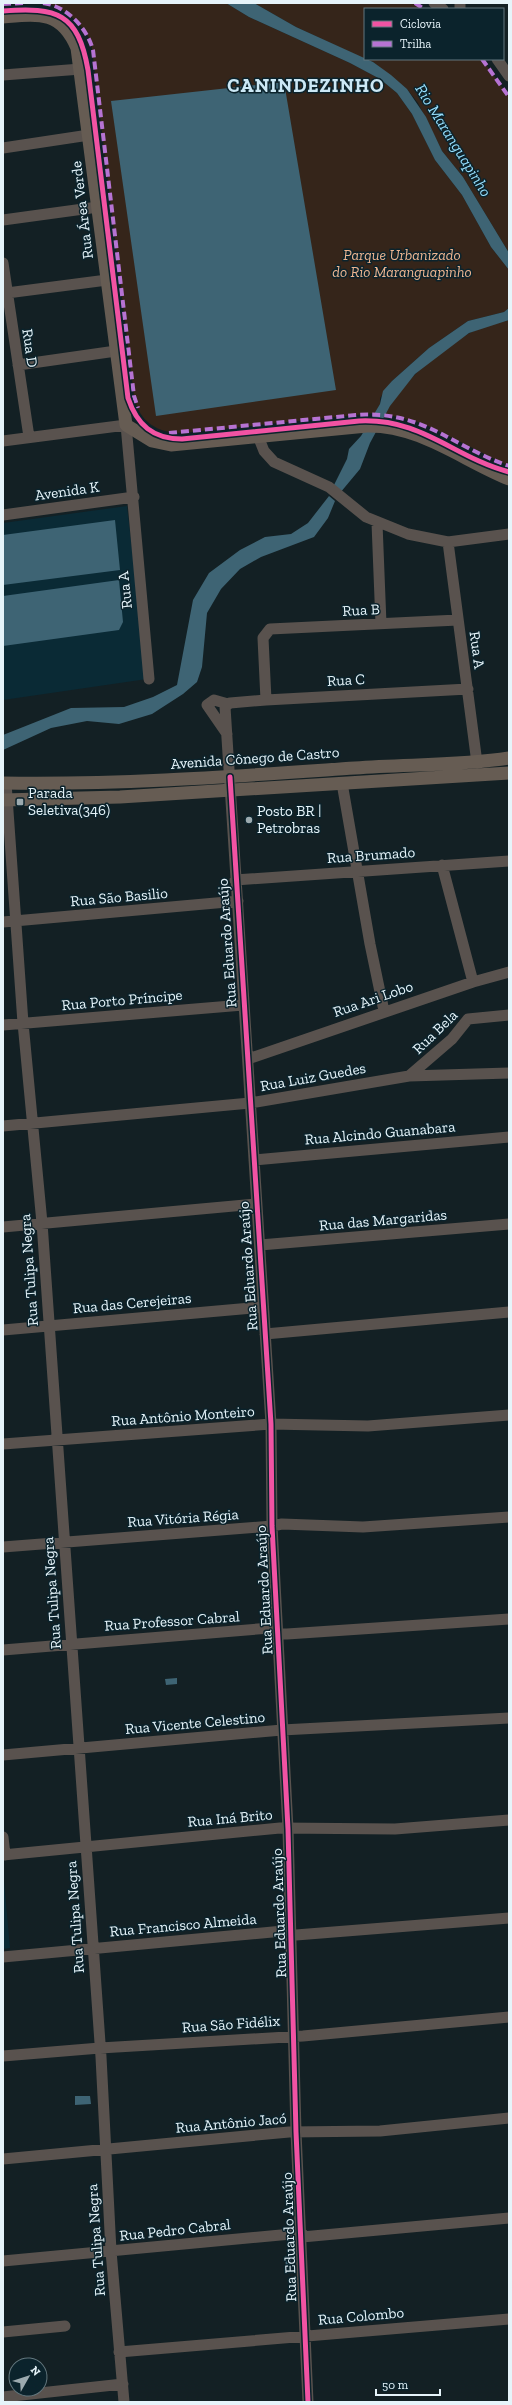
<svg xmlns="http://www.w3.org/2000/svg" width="512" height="2405" viewBox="0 0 512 2405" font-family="'Zilla Slab',serif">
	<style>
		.built { fill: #0a2a35 }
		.green { fill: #35251a }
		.water { fill: #3e6474 }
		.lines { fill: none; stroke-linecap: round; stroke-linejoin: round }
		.minor { stroke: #59524e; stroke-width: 11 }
		.major { stroke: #665c53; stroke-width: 13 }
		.quiet { stroke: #b673d3; stroke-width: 4; stroke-dasharray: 8 4; stroke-linecap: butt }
		.cycleway-casing { stroke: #0b232c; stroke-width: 8 }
		.cycleway { stroke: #f153a3; stroke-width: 5 }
		.poi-dot { fill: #9caaaf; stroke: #0b232c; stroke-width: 1.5 }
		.labels { text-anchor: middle; stroke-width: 3; stroke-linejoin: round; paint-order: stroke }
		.street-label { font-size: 15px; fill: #e6f4fa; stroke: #0b232c }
		.park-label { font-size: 15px; font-style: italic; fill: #eeb590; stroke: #0b232c }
		.poi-label { font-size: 15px; fill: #e6f4fa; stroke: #0b232c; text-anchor: start }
		.water-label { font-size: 16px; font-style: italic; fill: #96defc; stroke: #0b232c }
		.district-label { font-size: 19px; font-weight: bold; letter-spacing: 1px; fill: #cce8f5; stroke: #0b232c }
	</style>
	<rect width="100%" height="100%" fill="#132024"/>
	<path class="built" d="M127,506l20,173 -144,21v-177z
		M3,1870l7,78 -7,1z"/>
	<path class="green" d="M43,3h183l23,14 101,46 30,16 17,14 15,21 23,46 27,35 29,52 18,23v38l-5,4 -36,9 -39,27 -37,33 -12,17v6l-5,9 -192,20c-26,0 -44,-11 -49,-37l-43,-355c-10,-18 -27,-35 -48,-38z
		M254,3h161l9,6h-59v50l-69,-32z
		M365,59h117l27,38v156l-46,-76 -21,-26 -24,-48 -11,-14 -34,-27z
		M509,320v146l-87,-43 -37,-9c20,-34 49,-61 83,-80 12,-7 28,-10 41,-14z"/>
	<path class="water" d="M226,3h28l42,24 77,35 18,13 16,14 19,28 16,34 21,26 46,76v17l-18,-23 -29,-52 -27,-35 -23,-46 -15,-21 -17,-14 -30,-16 -101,-46z
		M284,82l52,308 -180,26 -45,-315z
		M509,308v12l-40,13 -54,41 -25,32 -20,37 -10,26 -20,24 -7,-6 14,-28 2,-10 12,-13 19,-32 3,-13 9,-10 37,-33 39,-27 36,-9z
		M329,496l6,5 -7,17 -14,19 -53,20 -21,12 -19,20 -14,24 -5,54 -5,15 -14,12 -31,20 -33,10 -32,-3 -36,7 -48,22v-15l68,-27 53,-1 29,-10 24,-12 16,-85 16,-27 31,-23 25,-13 26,-3 17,-11z
		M115,520l5,50 -117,15v-50z
		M119,580l4,42 -4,8 -116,16v-50z
		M177,1678v6l-11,1 -1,-6z
		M90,2096l1,8 -16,1v-9z
		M285,2256h6v12h-5z"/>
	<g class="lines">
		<path class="minor" d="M434,3l9,6
			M460,3v6
			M497,59l12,17
			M3,75l78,-6
			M3,148l86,-13
			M3,220l95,-13
			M3,263l26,174
			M7,293l100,-13
			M18,365l98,-14
			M258,436l6,15 10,11 55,25 37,30 42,17 40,8 61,-8
			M3,441l123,-16 23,254
			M3,515l131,-18
			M377,523l4,101
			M448,542l29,221
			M266,700l-3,-62 7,-9 188,-9
			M227,734l-20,-29 7,-5 14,4
			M6,783l17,240 19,200 59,834 10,194 13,151
			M342,783l28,161 14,67
			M442,865l31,117
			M235,880l274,-19
			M3,922l235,-21
			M3,1025l240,-20
			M248,1059l225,-77 36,-10
			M409,1076l43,-37 16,-20 41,-4
			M3,1126l247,-23 159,-27 100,-3
			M254,1160l255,-23
			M3,1227l253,-23
			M260,1245l249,-21
			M3,1330l260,-23
			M265,1334l244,-22
			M3,1444l268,-20 97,2 141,-11
			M3,1547l269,-21 10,-2 81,3 146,-10
			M3,1650l267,-22 9,6h8l222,-15
			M3,1755l279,-25 227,-12
			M3,1837l2,18
			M3,1855l277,-27 115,1 114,-9
			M3,1957l280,-26 13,4 213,-17
			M3,2056l97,-8 203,-12 206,-19
			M3,2159l286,-27 91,-1 129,-13
			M302,2237l207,-19
			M3,2261l299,-28
			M3,2332l62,-6
			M119,2352l390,-33
			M3,2397l120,-13
			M308,2402l-12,-270 -8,-303 -16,-303 -1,-102 -46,-717 5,-4 36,-3 202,-11"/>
		<path class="major" d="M3,17c35,-3 58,-7 74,31l49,377 26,16 19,4 196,-19c53,-1 95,34 142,53
			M3,783c118,2 235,-7 352,-15 51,-4 103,-2 154,-10
			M3,800l117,-3 389,-24"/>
		<path class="quiet" d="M43,3c24,3 44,25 50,47l41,346 4,12
			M415,3l9,6
			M3,4l20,-1
			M482,59l27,38
			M169,433l187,-18c67,-5 95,31 153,51"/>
		<defs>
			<path id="cycleway" d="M3,11c54,-4 75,2 85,59l40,328c9,27 25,41 54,41l177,-18c63,-3 94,36 150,51
				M230,777l41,647 1,102 16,303 8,303 12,270"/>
		</defs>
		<use href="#cycleway" class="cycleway-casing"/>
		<use href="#cycleway" class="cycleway"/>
	</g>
	<g class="poi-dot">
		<rect x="16" y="798" width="8" height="8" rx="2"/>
		<circle cx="249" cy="820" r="4"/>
	</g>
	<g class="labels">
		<g class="street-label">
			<text transform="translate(82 210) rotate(-97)" y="5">Rua Área Verde</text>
			<text transform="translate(30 348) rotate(82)" y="5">Rua D</text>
			<text transform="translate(67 491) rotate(-8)" y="5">Avenida K</text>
			<text transform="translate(125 590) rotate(-96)" y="5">Rua A</text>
			<text transform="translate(361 610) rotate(-3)" y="5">Rua B</text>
			<text transform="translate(477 650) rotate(82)" y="5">Rua A</text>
			<text transform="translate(346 680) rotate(-3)" y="5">Rua C</text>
			<text transform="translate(255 758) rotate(-4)" y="5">Avenida Cônego de Castro</text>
			<text transform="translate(371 855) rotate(-4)" y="5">Rua Brumado</text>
			<text transform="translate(119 897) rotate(-5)" y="5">Rua São Basilio</text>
			<text transform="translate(227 943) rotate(-94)" y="5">Rua Eduardo Araújo</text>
			<text transform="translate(373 999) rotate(-19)" y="5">Rua Ari Lobo</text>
			<text transform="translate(122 1000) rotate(-5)" y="5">Rua Porto Príncipe</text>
			<text transform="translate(435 1032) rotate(-44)" y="5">Rua Bela</text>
			<text transform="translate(313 1077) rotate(-10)" y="5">Rua Luiz Guedes</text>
			<text transform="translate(380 1133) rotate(-5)" y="5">Rua Alcindo Guanabara</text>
			<text transform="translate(383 1220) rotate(-5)" y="5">Rua das Margaridas</text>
			<text transform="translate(248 1266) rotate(-94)" y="5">Rua Eduardo Araújo</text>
			<text transform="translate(29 1270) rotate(-94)" y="5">Rua Tulipa Negra</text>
			<text transform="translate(132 1303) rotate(-5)" y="5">Rua das Cerejeiras</text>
			<text transform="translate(183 1416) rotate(-4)" y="5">Rua Antônio Monteiro</text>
			<text transform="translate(183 1518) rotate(-4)" y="5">Rua Vitória Régia</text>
			<text transform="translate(264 1590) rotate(-93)" y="5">Rua Eduardo Araújo</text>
			<text transform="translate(52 1593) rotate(-94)" y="5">Rua Tulipa Negra</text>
			<text transform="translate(172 1621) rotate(-4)" y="5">Rua Professor Cabral</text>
			<text transform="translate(195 1723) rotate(-5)" y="5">Rua Vicente Celestino</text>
			<text transform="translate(230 1818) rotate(-5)" y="5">Rua Iná Brito</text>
			<text transform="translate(279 1913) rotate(-92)" y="5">Rua Eduardo Araújo</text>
			<text transform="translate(75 1917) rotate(-94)" y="5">Rua Tulipa Negra</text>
			<text transform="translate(183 1925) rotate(-5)" y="5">Rua Francisco Almeida</text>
			<text transform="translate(231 2024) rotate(-4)" y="5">Rua São Fidélix</text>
			<text transform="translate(231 2123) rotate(-5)" y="5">Rua Antônio Jacó</text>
			<text transform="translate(175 2230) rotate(-6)" y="5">Rua Pedro Cabral</text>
			<text transform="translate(289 2237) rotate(-92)" y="5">Rua Eduardo Araújo</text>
			<text transform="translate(96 2240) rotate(-94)" y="5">Rua Tulipa Negra</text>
			<text transform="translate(361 2316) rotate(-5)" y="5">Rua Colombo</text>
		</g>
		<g class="park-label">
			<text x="402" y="260">Parque Urbanizado<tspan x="402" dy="17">do Rio Maranguapinho</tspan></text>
		</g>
		<g class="poi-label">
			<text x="28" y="798">Parada<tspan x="28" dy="17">Seletiva(346)</tspan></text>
			<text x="257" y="816">Posto BR |<tspan x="257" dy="17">Petrobras</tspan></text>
		</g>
		<g class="water-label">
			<text transform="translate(454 140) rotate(58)" y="6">Rio Maranguapinho</text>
		</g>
		<g class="district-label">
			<text x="306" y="92">CANINDEZINHO</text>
		</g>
	</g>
	<rect width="512" height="2405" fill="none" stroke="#e6f4fa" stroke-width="8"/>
	<rect x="364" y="8" width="140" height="52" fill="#0b232c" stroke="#63777e"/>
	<rect x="372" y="21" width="20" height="6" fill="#f153a3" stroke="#63777e"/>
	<text x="400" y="28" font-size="12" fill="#e6f4fa">Ciclovia</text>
	<rect x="372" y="41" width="20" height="6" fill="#b673d3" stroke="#63777e"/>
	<text x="400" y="48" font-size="12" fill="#e6f4fa">Trilha</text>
	<g transform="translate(28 2377) rotate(51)"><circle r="19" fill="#0b232c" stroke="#63777e"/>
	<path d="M0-3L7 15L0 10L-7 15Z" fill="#9caaaf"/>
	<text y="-6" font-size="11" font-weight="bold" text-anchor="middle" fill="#e6f4fa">N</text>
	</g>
	<path d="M376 2389v6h64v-6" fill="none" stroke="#e6f4fa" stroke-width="2"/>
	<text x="382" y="2389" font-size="12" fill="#e6f4fa" stroke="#0b232c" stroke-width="3" paint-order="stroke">50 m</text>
</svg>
